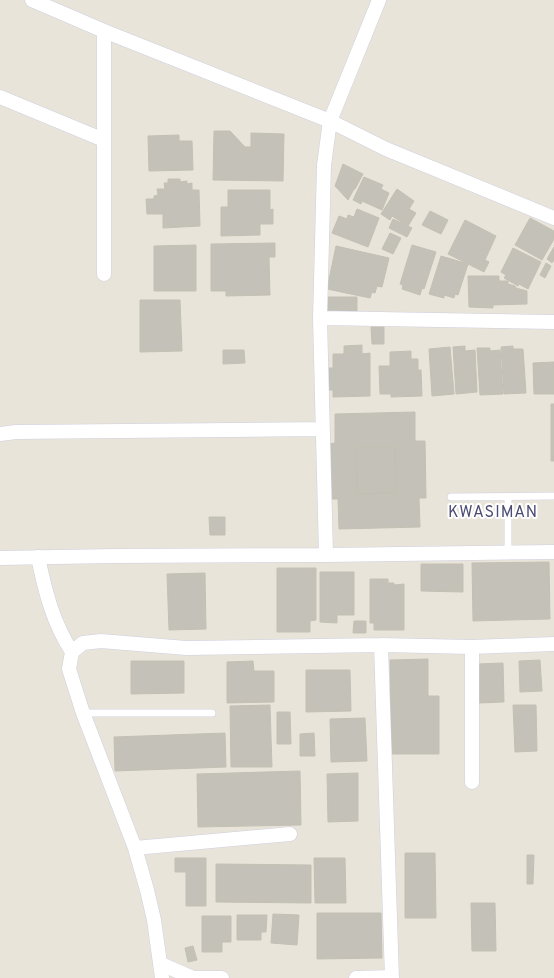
<svg xmlns="http://www.w3.org/2000/svg" width="554" height="978" viewBox="0 0 554 978" font-family="Overpass,sans-serif">
	<style>
		.building { fill: #c4c1b9; stroke: #c3c0b3; fill-rule: evenodd }
		.lines { fill: none; stroke-linecap: round; stroke-linejoin: round }
		.service-casing { stroke: #cecfdf; stroke-width: 8 }
		.minor-casing { stroke: #cecfdf; stroke-width: 15 }
		.service { stroke: #fff; stroke-width: 7 }
		.minor { stroke: #fff; stroke-width: 14 }
		.labels { text-anchor: middle; stroke-width: 4; stroke-linejoin: round; paint-order: stroke }
		.neighbourhood-label { font-size: 16px; letter-spacing: 1px; fill: #4b4d74; stroke: #fff }
	</style>
	<rect width="100%" height="100%" fill="#e9e4d9"/>
	<path class="building" d="M214,131h16l15,16h6v-14l33,1 -1,47 -70,-1z
		M179,135v6h13l1,29 -44,1 -1,-35z
		M343,164l20,10 -8,15h-1l-6,11 -13,-14z
		M364,177l19,8 -2,4 8,4 -7,17 -20,-9 -1,3 -8,-4z
		M168,179h12v3l7,-1v3l5,-1v7h7l1,36 -37,2v-14h-16l-1,-15h8v-3l4,-1 -1,-6h8l-1,-6h4z
		M397,189l17,12 -5,8 7,4 -8,13 -16,-10 -2,4 -9,-6z
		M228,190h42v20l3,-1v15h-13v11l-39,1v-29h7z
		M357,209l22,9 -11,29 -36,-14 7,-17 8,3 1,-4 6,2z
		M430,211l18,9 -7,14 -19,-9z
		M530,218l24,13v8l-12,21 -27,-15z
		M393,219l19,9 -5,9 -18,-9z
		M465,220l31,16 -11,24 4,2 -5,10 -36,-18z
		M390,233l11,5 -8,16 -11,-5z
		M275,243v14h-6l1,38 -44,1v-5h-15v-47z
		M196,245v46h-42v-45z
		M412,245l24,7 -12,37 -2,-1 -2,7 -18,-6 1,-4 -3,-1z
		M336,246l53,12 -7,29 -5,-1 -2,7 -3,-1 -2,6 -43,-9z
		M554,247v13l-2,3 -5,-4z
		M513,248l28,14 -13,27 -9,-5 -1,2 -14,-8 2,-3 -5,-3z
		M441,256l27,8 -10,31 -3,-1 -1,4 -10,-3v3l-15,-4z
		M546,263l5,3 -6,12 -5,-3z
		M468,276h31v5h9v3l7,2 1,2 11,3v13l-34,1v3l-24,-1z
		M326,297h31v14l-31,1z
		M140,300h40l2,51 -42,1z
		M371,327h13v17h-12z
		M362,345v9l8,-1v43l-37,1v-7h-4v-22h4v-14h11v-8z
		M465,346v5l10,-1 2,42 -21,2 -3,-47z
		M513,346v3h10l3,44 -22,1 -3,-47z
		M450,347l4,47 -22,2 -3,-47z
		M477,348h13v3l10,-1 3,44 -23,1z
		M223,350h21l1,13 -22,1z
		M411,351v8h7v11h3l1,26 -31,1v-3h-11l-1,-28h11v-14z
		M554,362v32h-20l-1,-31z
		M551,404h3v57h-3z
		M415,412v29h10l1,57h-7l1,29 -81,2 -1,-30h-7l-1,-55 5,-1v-29zM356,446h39l1,47 -39,1z
		M356,446h39l1,47 -39,1z
		M209,517h16v18h-15z
		M549,562l1,57 -77,2 -1,-58z
		M421,564h42v28l-42,-1z
		M277,568h39v52l-6,1v11h-33z
		M320,572h34v43h-17v8l-17,-1z
		M205,573l1,56 -37,1 -2,-56z
		M370,579h18v4h6v2l10,-1v46h-30v-7h-4z
		M354,621h12v12h-13z
		M428,659v37h11v58h-48l-1,-94z
		M540,660l2,31 -22,1 -1,-31z
		M131,661h53v32l-53,1z
		M253,661l1,10h20v31l-47,1v-41z
		M503,663l1,39 -25,1 -1,-39z
		M306,670h44l1,41 -45,1z
		M270,705l2,62h-41l-1,-61z
		M513,705h23l1,46 -22,1z
		M277,712h13l1,32h-14z
		M365,718l2,43 -36,1 -1,-43z
		M225,733l1,34 -111,4 -1,-34z
		M314,733l1,23h-15v-22z
		M300,771l1,54 -103,2 -1,-53z
		M358,773v48l-30,1 -1,-48z
		M405,853h30l1,65h-31z
		M527,855h7l-1,29h-6z
		M175,858h31v48h-20v-34h-11z
		M314,858h31l1,45h-31z
		M216,864l95,1v38l-95,-1z
		M471,903h24l1,48h-24z
		M317,913h64l1,45 -65,1z
		M273,914l26,1 -2,30 -26,-2z
		M237,915h30l-1,17h-5v8h-24z
		M202,916h29v26h-9v10h-20z
		M193,946l4,14 -9,2 -3,-14z"/>
	<g class="lines">
		<defs>
			<path id="service" d="M451,497l103,-1
				M508,553v-56
				M83,713h129"/>
			<path id="minor" d="M32,0l72,31 226,90 56,28 168,69
				M104,31v243
				M0,97l104,43
				M320,318l234,4
				M0,434l16,-2 306,-3
				M326,555l-6,-237 4,-153 6,-44 49,-121
				M38,557c7,34 15,66 34,95
				M0,558l114,-2 212,-1 228,-3
				M381,645l11,333
				M472,647v135
				M135,848l155,-14
				M161,964l32,14h29
				M162,978l-8,-58 -7,-30 -12,-42 -52,-135 -14,-44 3,-17 11,-9 18,-2 85,7 195,-3 91,2 82,-3
				M356,978l36,-1"/>
		</defs>
		<use href="#service" class="service-casing"/>
		<use href="#minor" class="minor-casing"/>
		<use href="#service" class="service"/>
		<use href="#minor" class="minor"/>
	</g>
	<g class="labels">
		<g class="neighbourhood-label">
			<text x="493" y="517">KWASIMAN</text>
		</g>
	</g>
</svg>
